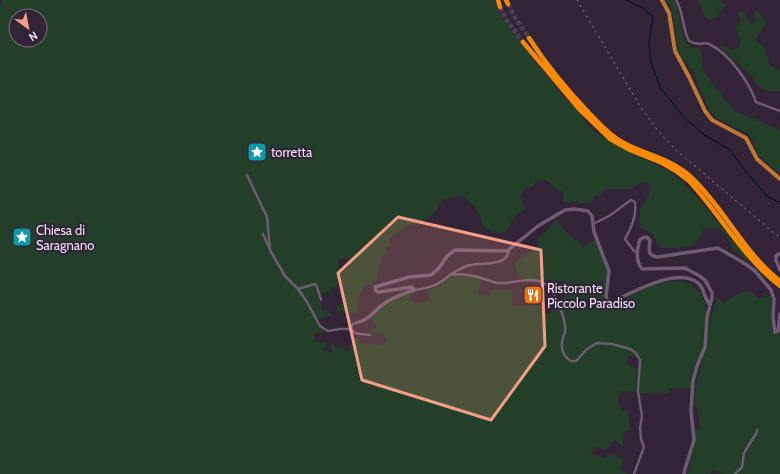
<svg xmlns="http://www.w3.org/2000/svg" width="780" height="474" viewBox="0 0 780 474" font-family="Cabin,sans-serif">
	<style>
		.green { fill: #233f29; fill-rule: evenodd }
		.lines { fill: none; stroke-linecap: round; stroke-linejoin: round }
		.stream { stroke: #000d27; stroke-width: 1 }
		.highway-tunnel { stroke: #4e4052; stroke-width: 4.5; stroke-dasharray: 4.5 2; stroke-linecap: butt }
		.street { stroke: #6e5c73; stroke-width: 2.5 }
		.secondary { stroke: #6e5c73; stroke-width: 3.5 }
		.primary { stroke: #c07833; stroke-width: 4 }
		.highway { stroke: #f78a09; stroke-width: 4.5 }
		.rail { stroke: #978a9a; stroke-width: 1; stroke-dasharray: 2 4; stroke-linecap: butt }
		.marked { fill: #f49e87; fill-opacity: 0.2; stroke: #f49e87; stroke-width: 3; stroke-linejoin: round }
		.labels { text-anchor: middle; stroke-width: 4; stroke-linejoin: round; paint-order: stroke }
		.poi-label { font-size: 13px; fill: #ece1ee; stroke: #322336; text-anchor: start }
	</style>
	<rect width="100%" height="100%" fill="#322336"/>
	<path class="green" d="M2,0h493l2,8 10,17 57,72 9,8 14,19 7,7 21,14 57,27 27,27 54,67 -20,-16 -4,-11 -10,-11h-14l-12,18 -16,2h-16l-4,-4 -4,-10 -14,-7 1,-19 9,-13v-11l-9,-1 -9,6h-25l-7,7 -4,-1 -4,8 -28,-1v-10c-13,-3 -12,-16 -28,-11l-1,5 -9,2 -5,9 5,12c-11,7 -13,13 -20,24l-13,-1 -8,-5c-5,-16 -9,-23 -24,-32l-14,4 -5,2 -4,9 -12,11 -20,6 -16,12 2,7 -5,2 1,5 -7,4 2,4 -3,5 -1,12 -5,3 -1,3 -6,1c-3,3 -7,11 -8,15 -2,4 1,8 -1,13 -7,1 -13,-3 -20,-1l-1,-7 7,-1v-5l-3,-2 -1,-9v-15l10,-6 -1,-8h-10l1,12 -2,17 -6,-1v4l-13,4 5,16h7l2,5 -17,3 4,8 5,4 -2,2h-7l-1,9h11l3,2 -5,6 8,3 1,-4 -2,-4 3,-1 4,5 4,-3 6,6 3,-3 2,-10 5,-1 3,5 24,2 3,-5 -4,-7 -10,1 -5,-2 9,-5 -6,-9c10,-11 23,-22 38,-25l3,8 7,2 11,-3 -3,-9 13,-5 14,-11 27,4 -3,15 11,2 3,-7 19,1 2,16 26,-1 7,10 16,-11 5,-22 -29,-3 -20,-1 -3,-16 24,-16 -2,-7 9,-7 9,-12 20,21 3,-2 5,8 12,-7 12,30 -3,30c1,5 3,7 8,6 16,-9 33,-19 51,-23 22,-6 42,4 43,29l-4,38 -9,23 -2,15h-22v5h-29v-36l-12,-1 -1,7 3,4 7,1 -1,24 -15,-1 -4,11 5,8 6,1 2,19 -7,2v14l-9,-6 -8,10 -12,-3 -3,6 12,5 11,-5 10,7 -4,9 8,5h-628v-468zM16,16h24v24h-24z
		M665,0h9l5,15 4,21 4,7 5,4 8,1 4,23 10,15 21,25 45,19v44l-22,-19 -8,-20 -34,-17 -7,-8 -17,-39 -13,-17 -7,-43 -3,-8z
		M697,0h21l9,5 -6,5 -3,7c-16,8 -15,-9 -21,-17z
		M757,10l7,10 1,4 -9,15 9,10 5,16 10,7v19h-12l-7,-3 -12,-14 -30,-28c9,-1 17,13 22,-5l-5,-11v-4l6,-5 -4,-7 2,-3 4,2 7,11 4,-3 -1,-8z
		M748,290l11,8 12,-2 1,34 6,5 2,-2v141h-59l-8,-4 -2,4h-24l8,-33 -1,-11 6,-1 -2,-19 -4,-5 3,-25 9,-33 4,-28 6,-17v-6l7,7 13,-8z"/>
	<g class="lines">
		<path class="stream" d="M626,0l17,8 10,9 -4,27 2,19 10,26 23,28 20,18 25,14 18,24 20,23 13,7"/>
		<path class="highway-tunnel" d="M508,4l6,12 15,22
			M500,7l8,15 15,20"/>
		<path class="street" d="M676,0c8,13 6,28 13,41 10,6 14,0 20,3 20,9 40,38 47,58l24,9
			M247,175l20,42 3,32
			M593,224l16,-8 22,-16 4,2c2,13 -3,25 -10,37l9,12 3,1
			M263,234l8,18 14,24 13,13 9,13 13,24 8,5 12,-2h12
			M451,274c7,-4 13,-8 20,-9 13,-3 36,2 38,-15
			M298,289l17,-5 2,3 4,13
			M414,290c16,-2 25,-5 37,-16 11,0 23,1 33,5 5,1 10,4 15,4 14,1 31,-7 45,0 10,5 23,38 21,49 0,2 -2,4 -2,6 -3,9 0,19 8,23h5l11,-12 10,-6 15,1 18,5 6,4 4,7 -2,31 4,25 -2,12 1,11 3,8 -10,27
			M359,322l-6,2 -2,3c3,10 11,6 19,8
			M735,474l7,-7 2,-14 13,-21v-2"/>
		<path class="secondary" d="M780,253l-4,3v4l4,10
			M359,322c11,-3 15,-11 23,-17 10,-8 21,-11 32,-15l-2,-3 -33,5 -3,-1 -1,-4 34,-10 22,-2 7,-6 10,-14 7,-5 52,1 31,-25 27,-16 9,-1 14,2 4,5 2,16 15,39 -3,25 2,8c6,1 10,-5 16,-8 18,-8 55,-28 74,-13 7,6 6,16 12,22
			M684,474l1,-5 9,-29 -3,-29 2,-30 4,-15 8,-19 2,-30 5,-20v-4l-7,-13 -7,-5 -13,-7 -43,1c-7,-10 -5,-19 -2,-30l5,-2 3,1 2,3c-1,9 -3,14 7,16l61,-9 26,15 11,8 16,19 3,9 -1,18 2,15 3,-1 2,-17"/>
		<path class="primary" d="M662,0l7,13 6,38 14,26 16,34 7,9 34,18 11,21 23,20"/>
		<path class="highway" d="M498,0l2,7
			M506,0l2,4
			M529,38c18,28 38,52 61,76 10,10 19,21 32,28 23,13 49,16 69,35 33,31 53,76 89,104
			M523,42l57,68 30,29 20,11 32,13 14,8 13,10c31,33 54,77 91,105"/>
		<path class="rail" d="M577,0l63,106 18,25 18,19 104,88"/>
	</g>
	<path class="marked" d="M398,217l143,33 4,96 -54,74 -129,-40 -24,-107z"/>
	<defs>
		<symbol id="sight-square" viewBox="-11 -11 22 22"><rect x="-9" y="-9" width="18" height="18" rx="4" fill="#0f9aa8" stroke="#322336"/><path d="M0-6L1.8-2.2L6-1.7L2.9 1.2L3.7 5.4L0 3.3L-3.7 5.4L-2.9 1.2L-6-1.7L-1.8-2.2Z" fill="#fff"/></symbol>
		<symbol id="restaurant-square" viewBox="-11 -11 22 22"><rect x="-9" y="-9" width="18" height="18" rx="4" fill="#e8710a" stroke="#322336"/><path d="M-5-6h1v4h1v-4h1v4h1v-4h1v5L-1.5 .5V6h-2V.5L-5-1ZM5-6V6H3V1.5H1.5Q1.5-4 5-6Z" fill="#fff"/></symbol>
	</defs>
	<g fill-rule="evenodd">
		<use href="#sight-square" x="246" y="141" width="22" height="22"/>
		<use href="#sight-square" x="11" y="226" width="22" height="22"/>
		<use href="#restaurant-square" x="522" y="284" width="22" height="22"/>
	</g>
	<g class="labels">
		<g class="poi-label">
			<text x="271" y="157">torretta</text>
			<text x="36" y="235">Chiesa di<tspan x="36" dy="15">Saragnano</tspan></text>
			<text x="547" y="293">Ristorante<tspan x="547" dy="15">Piccolo Paradiso</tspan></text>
		</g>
	</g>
	<g transform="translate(28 28) rotate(148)"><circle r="19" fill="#322336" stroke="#7c6f80"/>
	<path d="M0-3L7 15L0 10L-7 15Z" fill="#f49e87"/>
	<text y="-6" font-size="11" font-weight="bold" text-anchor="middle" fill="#ece1ee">N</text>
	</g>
</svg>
